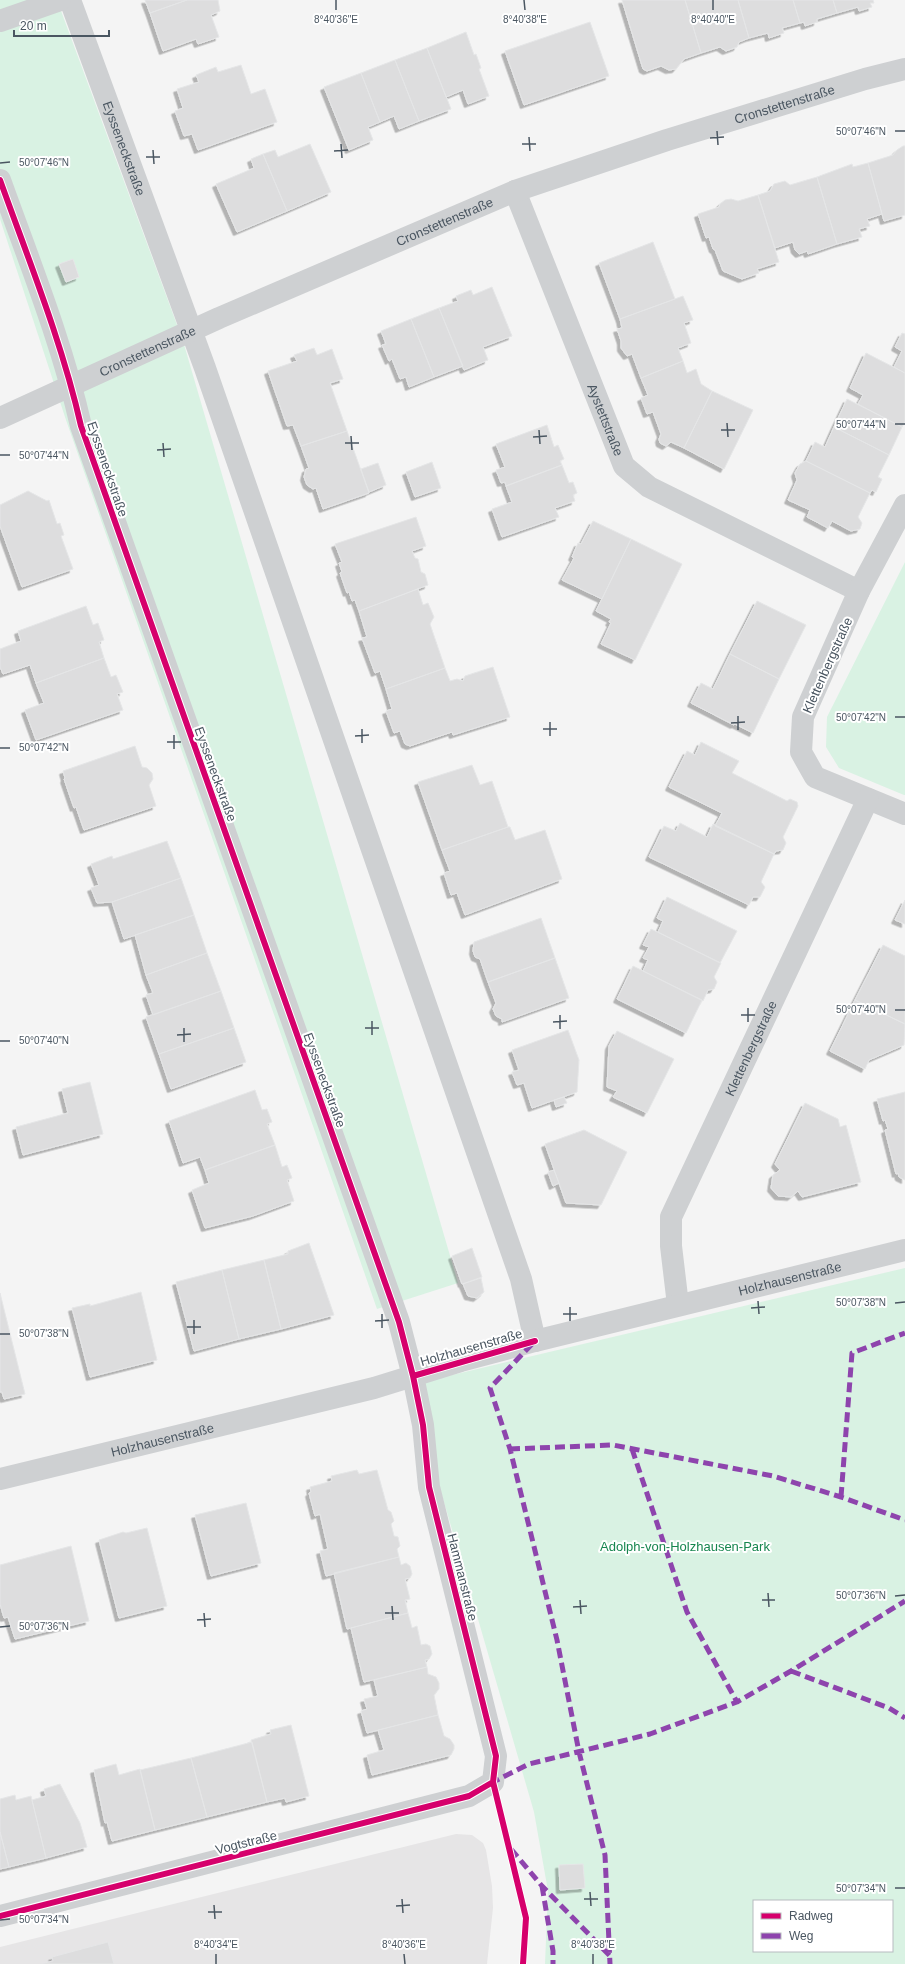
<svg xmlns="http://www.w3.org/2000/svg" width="905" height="1964" viewBox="0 0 905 1964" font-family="Arial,sans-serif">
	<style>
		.education { fill: #e6e5e6 }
		.green { fill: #d9f2e3; fill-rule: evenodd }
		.building { fill: #ddddde; stroke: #e5e6e7; filter: url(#shadow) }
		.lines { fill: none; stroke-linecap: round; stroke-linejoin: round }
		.minor { stroke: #ced0d2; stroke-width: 22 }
		.quiet { stroke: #8e44ad; stroke-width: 5; stroke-dasharray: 10 5; stroke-linecap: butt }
		.cycleway-casing { stroke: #fff; stroke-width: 8 }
		.cycleway { stroke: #d6006c; stroke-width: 6 }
		.ticks { fill: none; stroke: #4a5661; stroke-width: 1.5 }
		.labels { text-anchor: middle; stroke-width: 4; stroke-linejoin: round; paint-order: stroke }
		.street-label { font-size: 13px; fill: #4a5661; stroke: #fff }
		.park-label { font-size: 13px; fill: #17864f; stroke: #fff }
		.ticks-label { font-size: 10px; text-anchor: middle; fill: #4a5661; stroke: #fff; stroke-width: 4; stroke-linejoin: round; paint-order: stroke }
	</style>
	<defs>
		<filter id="shadow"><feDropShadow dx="-3.5" dy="3.5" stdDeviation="0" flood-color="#0004"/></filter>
	</defs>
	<rect width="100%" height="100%" fill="#f4f4f4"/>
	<path class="education" d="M456,1834l16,1 11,8 3,7 6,36 1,22 -6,56h-487v-17z"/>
	<path class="green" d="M0,0h57l126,341 275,942 -81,26 -311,-889 -66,-201z
		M905,562v233h-1l-65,-27 -13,-21 1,-30z
		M905,1268v696h-360l3,-73 -14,-79 -124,-427zM754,1901h138v50h-138z"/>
	<path class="building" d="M145,0h42l-37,13z
		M187,0h31l2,11 -9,4 8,22 -21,7 -2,-5 -33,12 -13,-38z
		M622,0h63l16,53 -17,6 -8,10 -7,1 -8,-4 -14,5 -4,-2z
		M685,0h53l11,38 -10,4 -2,5 -11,4 -6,-4 -19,6z
		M738,0h55l7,23 -18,5 2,5 -15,5 -1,-5 -19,5z
		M793,0h40l4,13 -20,6v3l-12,4 -1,-4 -4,1z
		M833,0h40l1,3h-4l2,4 -13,4 -1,-4 -21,6z
		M590,22l19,54 -85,29 -19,-54z
		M466,32l8,23 2,-1 5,14 -2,1 10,27 -21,8 -5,-14 -17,7 -19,-49z
		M427,48l24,61 -32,12 -24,-61z
		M395,60l24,61 -20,8 -5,-13 -14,6 -19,-49z
		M241,65l10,29 14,-5 12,33 -79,28 -6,-16 -8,2 -9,-25 8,-3 -6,-19 22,-7 -3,-7 20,-8 2,5z
		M361,73l19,49 -12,5 5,13 -24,10 -25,-63z
		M310,144l21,48 -44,19 -24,-57 12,-4 3,7z
		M903,146h2v69l-21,6 -16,-58 25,-8 4,-5z
		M263,154l24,57 -50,21 -21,-48 38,-16 -3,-9z
		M868,163l14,51 -15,5 3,7 -11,3 3,8 -25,7 -20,-67 35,-13 1,3z
		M817,177l20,67 -29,10 -1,-3 -8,3 -4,-4 -2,-8 -18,6 -17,-53 12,-4 4,-7 11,-3 5,4z
		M758,195l21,67 -22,7 2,4 -17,6 -19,-8 -8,-21 -2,-1 -4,-12 -3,1 -8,-24 21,-7 1,-3 5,-4 6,-1 7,2z
		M653,242l22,57 -55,20 -21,-56z
		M73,259l6,18 -13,5 -7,-18z
		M492,287l20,49 -29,11 5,13 -24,10 -25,-62 19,-7 -2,-5 15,-6 2,5z
		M683,296l10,24 -9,3 7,20 -13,5 5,13 -42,17 -9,-24 -5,2 -6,-8v-7l-4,-12 5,-1 -2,-9z
		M439,308l24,58 -29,11 -23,-58z
		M411,319l23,58 -25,10 -3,-10 -6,2 -8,-20 -3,2 -7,-16 4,-1 -5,-13z
		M902,333l3,1v39l-11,-6 8,-16 -7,-4z
		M314,348l3,7 15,-6 11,30 -13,4 17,48 -46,15 -8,-21 -6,1 -19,-55 29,-10 -3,-6z
		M866,353l39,20v49l-3,5 -44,-23 5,-9 -13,-7z
		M683,361l4,12 9,-4 5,15 11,7 -28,57 -13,-6 -5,4 -6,-3 -1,-4 2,-5 -8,-22 -6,2 -6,-16 7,-3 -7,-17z
		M712,391l41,19 -29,59 -40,-21z
		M847,399l55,28 -13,28 -55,-28z
		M547,425l7,22 4,-2 6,14 -4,2 2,4 -56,21 -1,-4 -4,1 -5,-13 9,-3 -9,-23z
		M834,427l55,28 -11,22 4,2 -6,13 -4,-2 -2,3 -64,-32 9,-19 10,5z
		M347,431l22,62 -46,16 -7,-21 -3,1 -6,-4 -3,-8 2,-8 3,-1 -8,-22z
		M806,461l64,32 -12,24 4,6 -2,6 -9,2 -19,-10 -4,7 -21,-11 3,-7 -22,-10 9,-20 -2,-7 5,-9z
		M432,462l9,26 -26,9 -9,-25z
		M378,463l8,22 -17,7 -8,-23z
		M562,465l7,18 4,-1 4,11 -4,2 2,6 -20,7 4,9 -57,20 -10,-28 20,-7 -6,-16z
		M28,491l19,10 2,-1 8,24 3,-1 4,12 -3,1 12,33 -51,18 -22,-61v-21z
		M416,517l10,29 -14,5 3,7 3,1 3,13 4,2 3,11 -69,26 -4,-11 -3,1 -3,-9 -2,1 -7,-20 2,-1 -3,-9 3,-1 -7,-18z
		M593,521l38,18 -29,60 -40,-19 12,-22 -2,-1 6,-14 3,1z
		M631,539l51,25 -47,96 -34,-16 10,-21 -2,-1 2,-3 -15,-8z
		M418,589l5,16 5,-2 6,14 -4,7 15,44 -59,21 -6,-18 -5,2 -13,-35 5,-1 -8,-26z
		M757,601l49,24 -27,54 -49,-25z
		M86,606l7,19 5,-2 6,17 -5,2 5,16 -68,25 -6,-18 -27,9 -3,-7v-18l21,-8 -3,-10z
		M730,654l49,25 -26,54 -18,-9 -1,1 -43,-22 10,-20 12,6z
		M104,658l7,19 5,-2 7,17 -6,2 6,16 -87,30 -11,-30 19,-7 -8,-20z
		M493,667l17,50 -57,18 -1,-3 -42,14 -5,-2 -5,-13 -6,2 -8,-22 6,-2 -6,-20 59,-21 5,13 7,-2 6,2 2,-5z
		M701,742l38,19 -7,12 55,28 3,-2 7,3 1,4 -15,31 3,6 -3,7 -7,1 -2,3 -59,-28 7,-13 -53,-26 18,-36 8,4z
		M135,746l7,21 5,1 5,5 1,6 -4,6 7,21 -72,24 -8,-23 -2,1 -10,-29 1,-1 -2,-7z
		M472,765l8,20 12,-4 16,46 -66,23 -24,-68z
		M680,823l27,14 6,-13 61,30 -13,28 4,5 -5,10h-7l-4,8 -100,-48 15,-31 12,5z
		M508,827h2l5,13 30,-10 17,49 -97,36 -8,-22 -6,2 -7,-22 6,-2 -8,-21z
		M167,841l14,37 -69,24 -15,1 -6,-15 8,-3 -8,-21 21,-8 1,3z
		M181,878l13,37 -70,24 -12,-37z
		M667,897l70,34 -17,32 -62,-31 5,-11 -6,-3z
		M905,900v24l-10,-4z
		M194,915l13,38 -61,22 -11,-40z
		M541,918l14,40 -67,24 -8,-23 -5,-2 -2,-6 1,-9z
		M651,929l70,34 -7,14 3,5 -3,7 -6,1 -5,11 -60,-30 5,-11 -5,-2 6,-11 -6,-2z
		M883,945l22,11v68l-50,-24z
		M207,953l14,38 -68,24 -7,-20 7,-2 -7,-18z
		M555,958l14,40 -67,24v-3l-6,-3 -3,-7 3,-6 -8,-21z
		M633,966l69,34 -16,33 -69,-34z
		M221,991l13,37 -75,26 -13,-37z
		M855,1000l50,24 -1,21 -35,15 -4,9 -35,-18z
		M234,1028l12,34 -75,27 -12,-35z
		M568,1030l11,30 -2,32 -45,16 -8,-25 -7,2 -5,-13 7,-2 -7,-20z
		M617,1031l57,28 -27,54 -34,-16 4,-6 -10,-4 2,-41z
		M90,1082l13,52 -80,21 -7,-28 52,-14 -6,-24z
		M255,1090l7,20 5,-1 5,13 -5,2 8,21 -70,25 -5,-13 -17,6 -14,-42z
		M905,1092v88l-6,-3 -1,-4 -2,1 -11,-44 3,-1 -3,-9 -2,1 -6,-22z
		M564,1097l3,6 -11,4 -2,-7z
		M805,1103l33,16 2,8 6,-2 15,57 -59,15 -4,-6 -7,6 -13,-1 -7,-8 2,-13 7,-5 -5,-6z
		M584,1130l43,22 -26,53 -35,-2 -21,-59z
		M275,1145l7,22 5,-2 5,13 -5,2 7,21 -41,15 -48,12 -13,-38 17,-7 -4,-13z
		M554,1170l5,13 -6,3 -5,-14z
		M309,1243l25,72 -53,14 -17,-69 24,-6v-3z
		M472,1248l10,29 -20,7 -10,-28z
		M264,1260l17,69 -42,10 -17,-69z
		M222,1270l17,69 -45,12 -18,-69z
		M481,1278l3,14 -7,6 -9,-2 -5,-12z
		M141,1292l16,68 -67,17 -18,-69 18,-4v2z
		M0,1293l25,101 -21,5 -2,-7h-2z
		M357,1470l2,4 18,-4 11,40 3,2 3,9 -3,3 3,12 4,1 2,9 -3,3 2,8 -73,19 -6,-25 8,-2 -8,-35 -5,2 -6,-23 2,-1 -1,-5 22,-6 -1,-5z
		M246,1503l15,60 -50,13 -16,-61z
		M147,1528l20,78 -48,12 -20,-78 24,-8 3,1z
		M71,1546l18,75 -74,18 -7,-22 -4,1 -4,-14v-39z
		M399,1557l2,8 5,-2 4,3 2,8 -2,4 -5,1 5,20 -5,1 3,13 -61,16 -13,-56z
		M408,1613l4,15 5,-2 4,19 5,-1 4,2 2,8 -3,5 -4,1 2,7 -63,15 -13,-54z
		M427,1667l1,7 8,3 3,6v6l-5,6 4,20 -71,18 -6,-22 6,-2 -3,-10 14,-3 -4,-16z
		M438,1715l6,21 6,3 4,6v4l-3,6 -79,20 -5,-20 17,-5 -6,-20z
		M291,1725l18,71 -23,6 -1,-4 -18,4 -16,-62 20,-6 -1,-4z
		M252,1742l15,60 -60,15 -16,-59z
		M191,1758l16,59 -52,13 -15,-60z
		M116,1764l3,11 21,-6 15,61 -43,11 -5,-19 -2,1 -11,-53z
		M60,1784l20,39 7,24 -41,11 -14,-58 14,-4 -2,-7z
		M15,1795l1,5 15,-4 15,62 -37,9 -9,-35v-33z
		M0,1832l9,35 -9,2z
		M583,1864l2,24 -25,2 -1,-25z
		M108,1942l6,22h-74l13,-3 -1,-4z"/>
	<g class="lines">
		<g class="minor">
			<path id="s1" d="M70,0l135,368 316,911 14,62"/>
			<path d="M0,21l60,-21"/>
			<path d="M0,180c29,81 62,162 81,246l318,896 14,54 10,49 6,62 67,269 -3,26 -24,14 -469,120"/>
			<path id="s2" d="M515,191l109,275 25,21 210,104"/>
			<path id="s3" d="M0,418l219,-100 296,-127 152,-51 198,-61 40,-10"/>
			<path d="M905,505l-46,86 -56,126 -2,35 14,25 90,37"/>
			<path id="s4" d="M678,1305l-7,-59v-29l197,-418"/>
			<path id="s5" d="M0,1479l374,-91 87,-27 74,-20 370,-91"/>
		</g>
		<path class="quiet" d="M532,1344l-42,44 20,61 47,191 22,112 26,103 5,109
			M510,1449l103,-4 160,31 68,21 64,23
			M632,1449l55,163 50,90
			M841,1497l11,-144 53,-20
			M791,1671l98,37 16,10
			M494,1785l-1,-3 36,-18 121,-30 87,-32 54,-31 114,-70
			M511,1849l31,37 68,70
			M542,1886l11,65v13"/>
		<defs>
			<path id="cycleway" d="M0,180c29,81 62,162 81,246l318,896 14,54 10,49 6,62 67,269 -3,26 33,136 -3,46
				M413,1376l122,-35
				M0,1916l469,-120 24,-14"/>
		</defs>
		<use href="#cycleway" class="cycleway-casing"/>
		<use href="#cycleway" class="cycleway"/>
	</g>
	<path class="ticks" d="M336,0v10M524,0l1,10M713,0v10M717,131l1,14M895,131h10M529,137l1,14M710,138l14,-1M341,144l1,14M522,144h14M153,150l1,14M334,151l14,-1M146,157h14M0,163l10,-1M727,423l1,14M895,424h10M539,430l1,14M721,430h14M351,436l1,14M533,437l14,-1M163,443l1,14M345,443h14M157,450l14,-1M0,455h10M738,716v14M895,717h10M550,722v14M731,723l14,-1M362,729v14M543,729h14M174,735v14M355,736l14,-1M167,742h14M0,748h10M748,1008v14M895,1010h10M560,1015v14M741,1015h14M372,1021v14M553,1022l14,-1M184,1028v14M365,1028h14M177,1035l14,-1M0,1041h10M758,1301l1,13M895,1303l10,-1M570,1307v14M751,1308l14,-1M382,1314v14M563,1314h14M194,1320v14M375,1321l14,-1M187,1327h14M0,1334h10M768,1593l1,14M895,1596l10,-1M580,1600l1,14M762,1600h13M392,1606l1,14M573,1607l14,-1M204,1613l1,14M385,1613h14M197,1620l14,-1M0,1627l10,-1M895,1888h10M590,1892l1,14M402,1899l1,14M584,1899h14M214,1905l1,14M396,1906l14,-1M208,1912h14M0,1920l10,-1M216,1954v10M404,1954l1,10M593,1954v10"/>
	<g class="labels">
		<g class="street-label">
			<text dy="5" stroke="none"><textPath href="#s3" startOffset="846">Cronstettenstraße</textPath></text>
			<text dy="5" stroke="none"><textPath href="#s1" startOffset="158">Eysseneckstraße</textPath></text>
			<text dy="5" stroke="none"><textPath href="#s3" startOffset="486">Cronstettenstraße</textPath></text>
			<text dy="5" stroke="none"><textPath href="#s3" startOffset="162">Cronstettenstraße</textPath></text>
			<text dy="5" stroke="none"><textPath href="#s2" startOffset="246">Aystettstraße</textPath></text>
			<text transform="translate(108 469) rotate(71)" y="5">Eysseneckstraße</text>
			<text transform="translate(827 665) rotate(-66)" y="5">Klettenbergstraße</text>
			<text transform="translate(216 774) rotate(70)" y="5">Eysseneckstraße</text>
			<text dy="5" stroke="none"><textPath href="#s4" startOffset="275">Klettenbergstraße</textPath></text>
			<text transform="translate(325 1080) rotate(70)" y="5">Eysseneckstraße</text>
			<text dy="5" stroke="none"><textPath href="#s5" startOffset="815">Holzhausenstraße</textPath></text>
			<text transform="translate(471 1347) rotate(-16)" y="5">Holzhausenstraße</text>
			<text dy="5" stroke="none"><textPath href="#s5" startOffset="167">Holzhausenstraße</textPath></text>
			<text transform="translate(463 1577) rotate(76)" y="5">Hammanstraße</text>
			<text transform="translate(246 1842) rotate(-14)" y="5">Vogtstraße</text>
		</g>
		<g class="park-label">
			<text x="685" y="1551">Adolph-von-Holzhausen-Park</text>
		</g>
	</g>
	<g class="ticks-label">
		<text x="336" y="23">8°40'36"E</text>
		<text x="525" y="23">8°40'38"E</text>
		<text x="713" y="23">8°40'40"E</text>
		<text x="861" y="135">50°07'46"N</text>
		<text x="44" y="166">50°07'46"N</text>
		<text x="861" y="428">50°07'44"N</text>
		<text x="44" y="459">50°07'44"N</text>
		<text x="861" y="721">50°07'42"N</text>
		<text x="44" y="751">50°07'42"N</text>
		<text x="861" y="1013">50°07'40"N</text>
		<text x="44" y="1044">50°07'40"N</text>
		<text x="861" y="1306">50°07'38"N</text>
		<text x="44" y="1337">50°07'38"N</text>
		<text x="861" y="1599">50°07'36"N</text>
		<text x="44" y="1630">50°07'36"N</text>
		<text x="861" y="1892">50°07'34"N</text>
		<text x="44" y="1923">50°07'34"N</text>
		<text x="216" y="1948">8°40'34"E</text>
		<text x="404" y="1948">8°40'36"E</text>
		<text x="593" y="1948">8°40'38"E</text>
	</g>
	<rect x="753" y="1900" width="140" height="52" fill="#ffffff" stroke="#b7bbc0"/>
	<rect x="761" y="1913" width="20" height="6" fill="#d6006c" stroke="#b7bbc0"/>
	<text x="789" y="1920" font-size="12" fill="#4a5661">Radweg</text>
	<rect x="761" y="1933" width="20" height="6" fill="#8e44ad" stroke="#b7bbc0"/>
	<text x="789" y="1940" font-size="12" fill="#4a5661">Weg</text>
	<path d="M14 30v6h95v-6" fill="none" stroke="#4a5661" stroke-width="2"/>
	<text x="20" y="30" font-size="12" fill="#4a5661" stroke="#ffffff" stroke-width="3" paint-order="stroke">20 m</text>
</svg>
